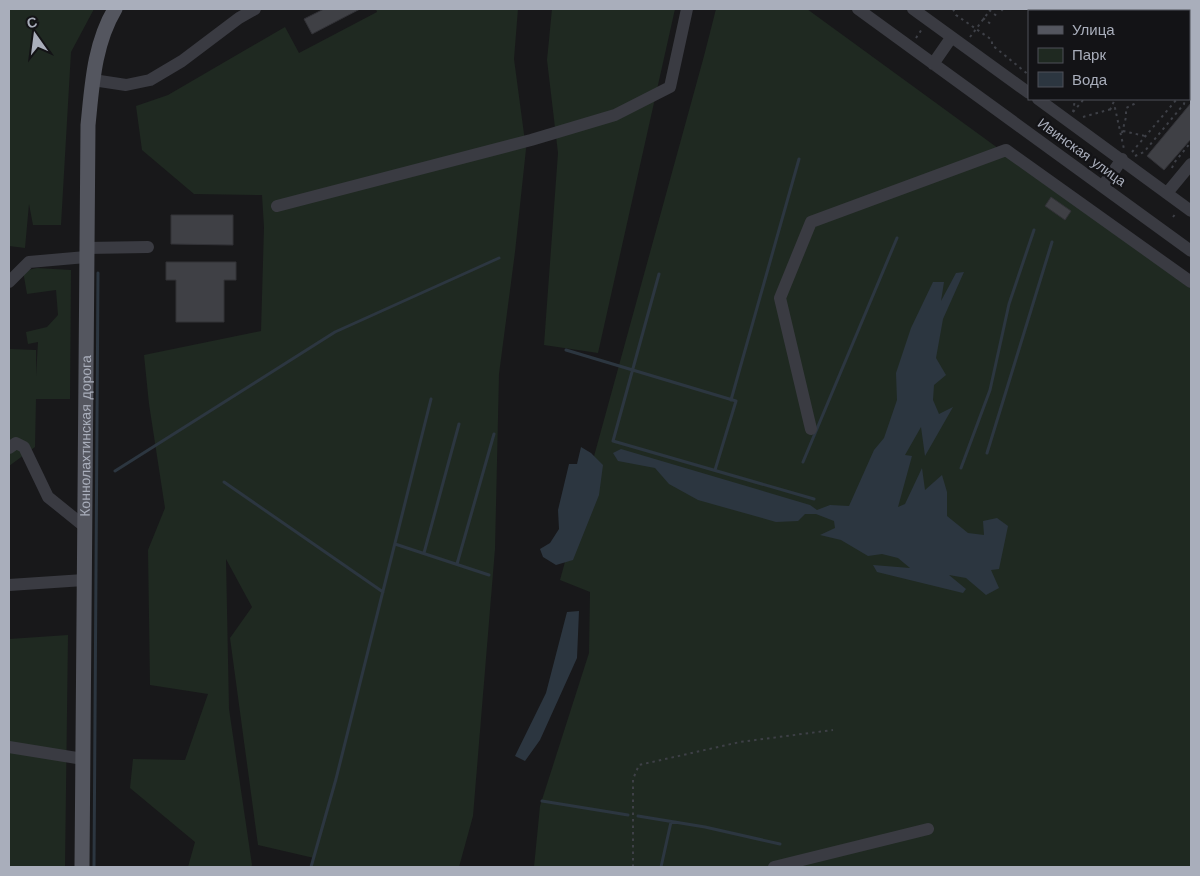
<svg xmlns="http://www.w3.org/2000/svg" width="1200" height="876" viewBox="0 0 1200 876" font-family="'Work Sans',sans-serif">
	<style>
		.green { fill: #1f2921 }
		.water { fill: #2c3640 }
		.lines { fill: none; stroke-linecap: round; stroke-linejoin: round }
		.stream { stroke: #2c3640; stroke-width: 3 }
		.building { fill: #3f4045; stroke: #323237 }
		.path { stroke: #3e4047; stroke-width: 2; stroke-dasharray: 2.5 4; stroke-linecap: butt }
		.minor { stroke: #3a3b42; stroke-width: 12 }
		.major { stroke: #54565f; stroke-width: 15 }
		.labels { text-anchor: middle; stroke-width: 4.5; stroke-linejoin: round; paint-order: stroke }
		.street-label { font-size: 14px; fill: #a9aebb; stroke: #131316 }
	</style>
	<rect width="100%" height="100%" fill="#18181a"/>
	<path class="green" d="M9,9h85l-23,43 -10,173h-28l-4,-21 -4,44 -16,-2z
		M376,9h142l-4,50 12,90 -11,103 -16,122 -4,175 -22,267 -14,51h-147l2,-9 -56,-13 -28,-207 22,-31 -26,-48 3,150 23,156 -1,2h-63l7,-25 -65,-54 3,-29 52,1 23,-66 -58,-9 -2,-135 17,-42 -16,-104 -5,-49 117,-24 3,-104 -2,-32 -68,-1 -52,-44 -6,-44 32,-11 117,-68 14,26 78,-41z
		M552,9h123l-77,344 -54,-8 14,-192 -11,-93z
		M716,9h91l384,280v578h-657l6,-61 49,-153 1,-61 -30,-12 144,-524z
		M37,268l34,2 -1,129h-34l-1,48 -26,19v-117l27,1v26l2,-34 -10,2 -2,-12 21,-5 11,-12 -2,-25 -29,4 -4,-23z
		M68,635l-3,232h-56v-228z"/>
	<path class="water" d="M964,272l-21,47 -7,39 10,17 -12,10 -1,15 6,14 14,-7 -28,49 -4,-29 -16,28 7,1 -14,51 7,-3 17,-36 3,22 17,-15 5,17v24l21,17 16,2 -1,-14 14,-3 11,8 -9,43 -8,1 8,18 -13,7 -20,-17 -17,-3 17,14 -3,4 -86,-21 -4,-7 37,3 -12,-10 -16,-4 -14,2 -27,-16 -21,-5 15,-7 -1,-7 -18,-7h-11l-7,7 -22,1 -78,-22 -29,-16 -14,-16 -37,-7 -5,-8 8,-4 189,56 7,5 13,-5 19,1 25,-56 10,-12 13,-38 -1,-27 15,-45 22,-46h11l-3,19 15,-28z
		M581,447l10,6 12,12 -4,30 -26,65 -17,5 -13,-8 -3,-8 10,-6 9,-14 -1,-19 11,-46h8z
		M579,611l-2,47 -37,82 -15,21 -10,-5 31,-63 21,-81z"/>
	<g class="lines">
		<path class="stream" d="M659,274l-46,167 201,58
			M566,350l170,51 -21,69
			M731,400l68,-241
			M987,453l65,-211
			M803,462l94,-224
			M961,468l29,-78 19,-86 25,-74
			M115,471l220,-139 164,-74
			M224,482l159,110
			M395,544l94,31
			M424,553l35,-129
			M457,564l37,-130
			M542,801l86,14
			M638,816l67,11 75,17
			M94,867l4,-594
			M311,867l25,-88 95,-380
			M661,867l10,-45"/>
	</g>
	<path class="building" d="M324,9h36l-48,25 -8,-15z
		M1191,103v36l-27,31 -17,-14z
		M1051,197l20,14 -6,9 -20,-14z
		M171,215h62v30l-62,-1z
		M166,262h70v18h-12v42h-48v-42h-10z"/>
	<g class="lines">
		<path class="path" d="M953,9l3,6 36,25v5l37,30
			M1001,9l2,2
			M1133,9l3,2
			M989,10l9,7
			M1157,11l2,-2
			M983,18l9,7
			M1189,28l2,1
			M970,37l21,-28
			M916,38l6,-9
			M1189,55l2,2
			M1189,86l2,-4
			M1110,110l5,-11
			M1073,112l11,-13
			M1073,112l2,-13
			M1083,117l32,-9 9,41
			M1123,131l22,5
			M1122,133l4,-16v-9l8,-4 3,-5
			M1052,137l8,-10
			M1132,152l45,-53
			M1135,156l9,-4 40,-48 1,-5
			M1172,168l2,-5 17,-21
			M1173,217l3,-4
			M633,867v-88l6,-14 101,-23 93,-12"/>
		<path class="minor" d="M858,9l333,242
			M913,9l116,84
			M1087,11l2,-2
			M933,64l18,-26
			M93,80l33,5 24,-5 32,-19 57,-43 16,-9
			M1038,99l153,112
			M1103,185l6,-7 13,-19
			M1167,193l24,-29
			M277,206l254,-66 84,-25 55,-28 17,-78
			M86,248l62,-1
			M9,282l20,-20 57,-5
			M811,429l-31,-131 31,-76 195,-72 185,132
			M9,448l7,-5 8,4 24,50 36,29
			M9,585l75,-5
			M9,747l74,12
			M774,867l154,-38"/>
		<path class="major" id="s1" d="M82,867l6,-742c4,-39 6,-81 27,-116"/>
	</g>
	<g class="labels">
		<g class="street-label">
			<text transform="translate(1082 152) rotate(36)" y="5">Ивинская улица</text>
			<text dy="5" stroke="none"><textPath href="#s1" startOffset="431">Коннолахтинская дорога</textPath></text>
		</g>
	</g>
	<rect width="1200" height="876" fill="none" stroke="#a9aebb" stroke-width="20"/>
	<rect x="1028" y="10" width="162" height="90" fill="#131316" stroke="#4f5158"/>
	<rect x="1038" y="26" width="25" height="8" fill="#54565f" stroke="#4f5158"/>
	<text x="1072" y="35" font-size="15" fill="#a9aebb">Улица</text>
	<rect x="1038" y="48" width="25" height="15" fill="#1f2921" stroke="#4f5158"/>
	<text x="1072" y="60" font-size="15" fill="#a9aebb">Парк</text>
	<rect x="1038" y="72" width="25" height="15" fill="#2c3640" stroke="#4f5158"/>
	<text x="1072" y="85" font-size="15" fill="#a9aebb">Вода</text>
	<g transform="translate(35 35) rotate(346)" stroke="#131316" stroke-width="4" paint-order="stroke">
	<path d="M0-4L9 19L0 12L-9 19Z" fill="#a9aebb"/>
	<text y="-8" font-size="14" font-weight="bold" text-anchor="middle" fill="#a9aebb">С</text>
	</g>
</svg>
